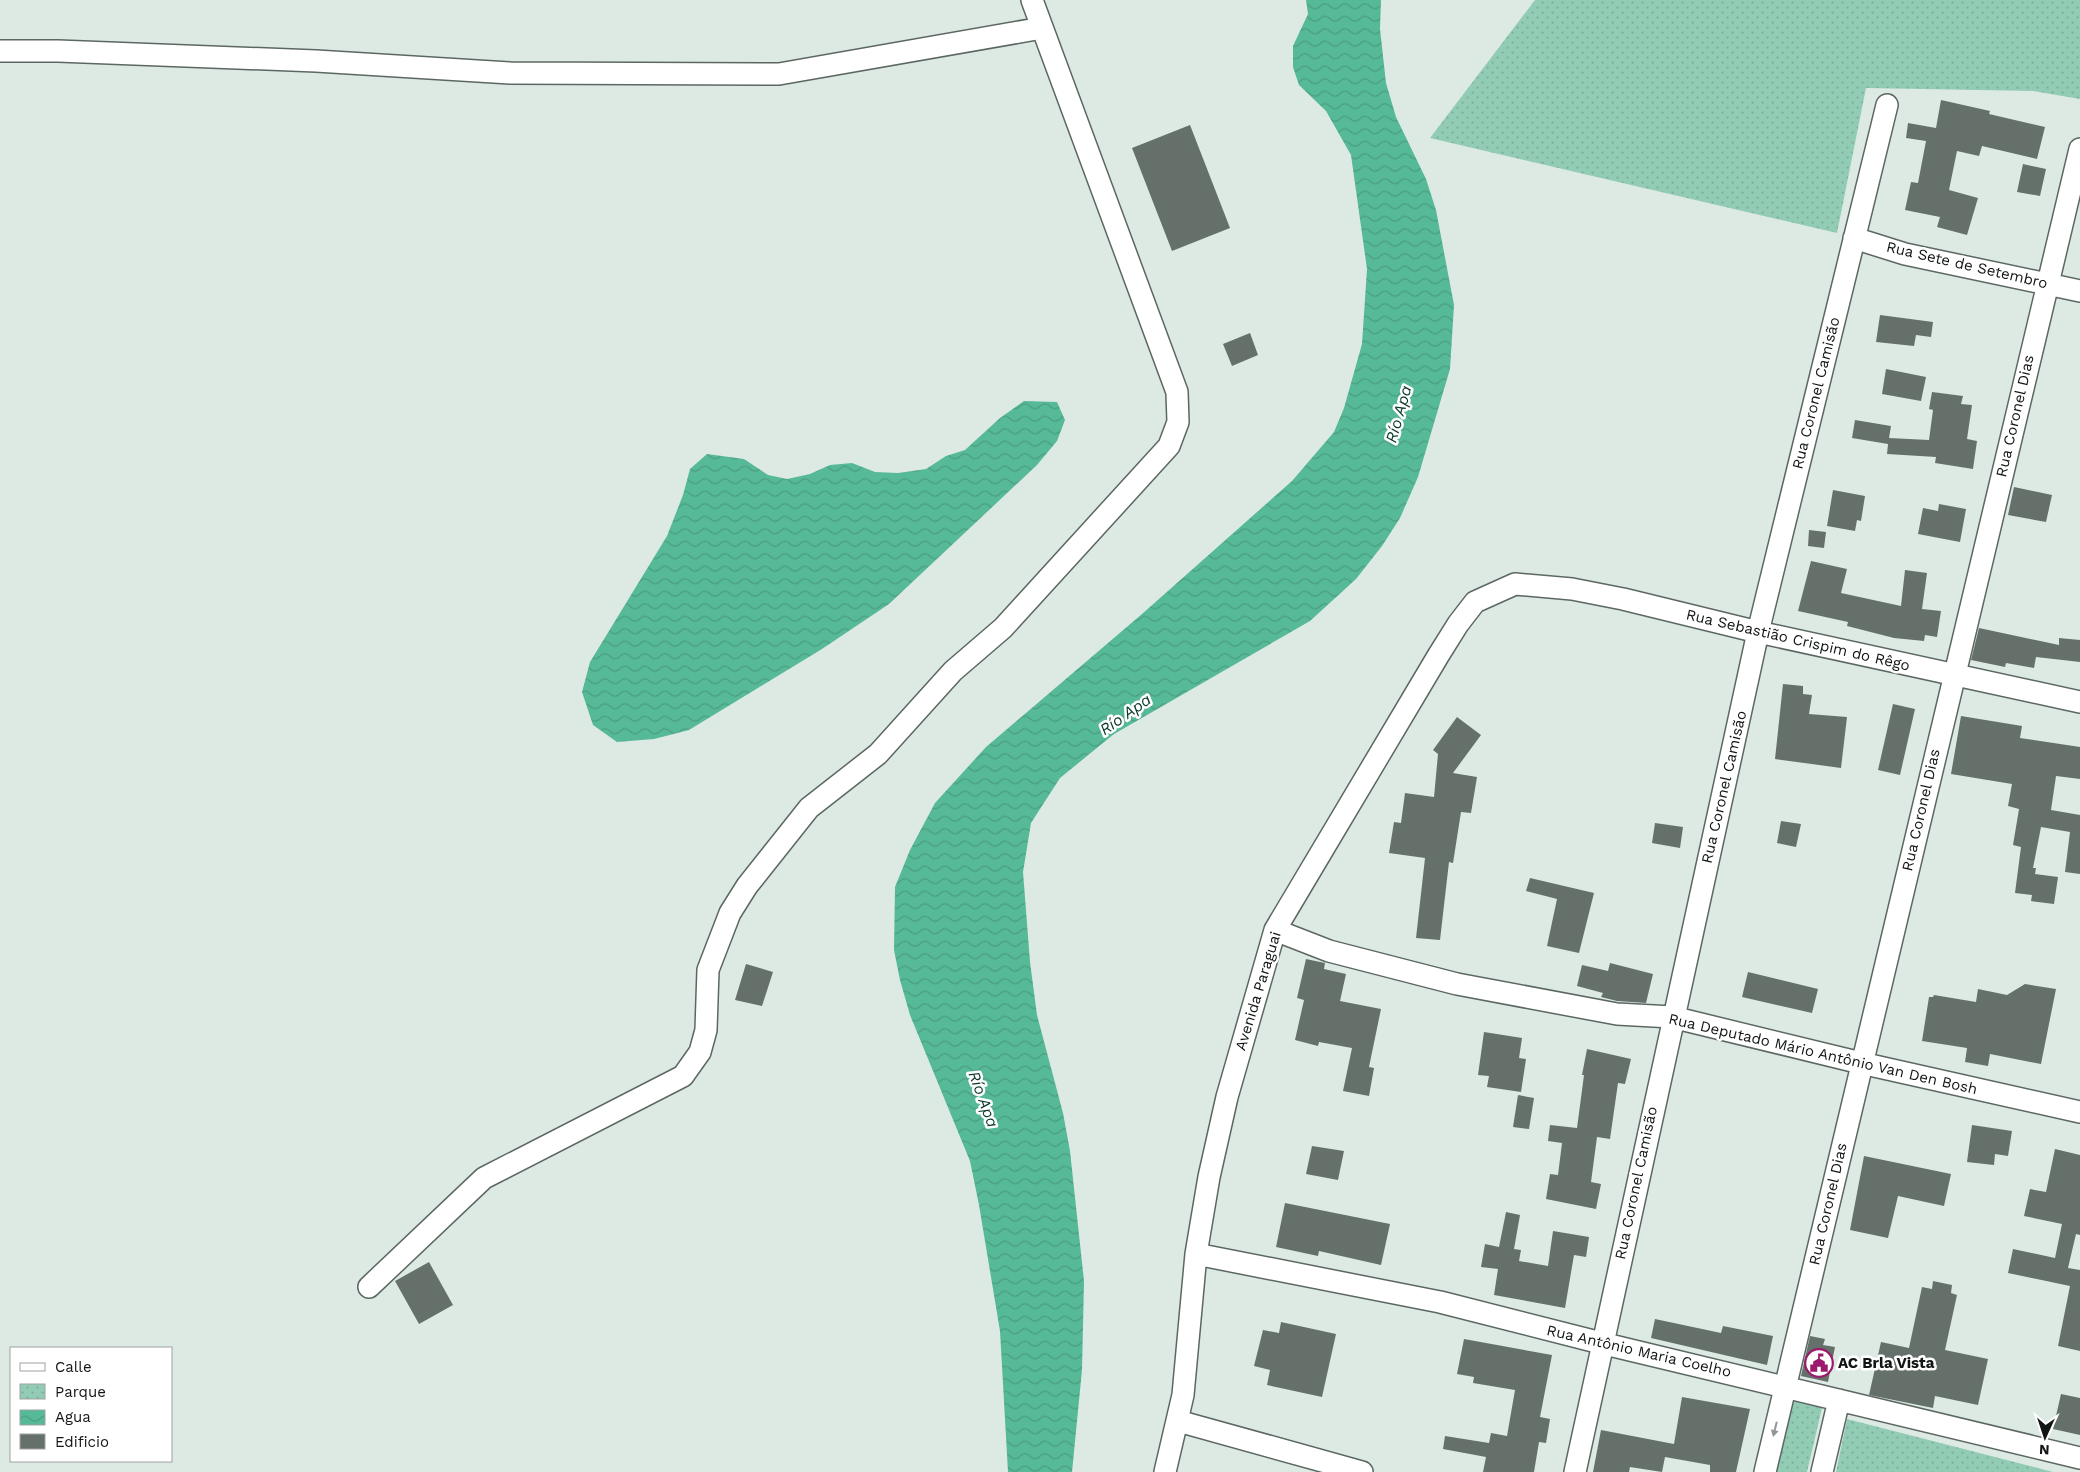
<svg xmlns="http://www.w3.org/2000/svg" width="2080" height="1472" viewBox="0 0 2080 1472" font-family="'Work Sans',sans-serif">
	<style>
		.park { fill: url(#park-dots) }
		.water { fill: url(#water-waves) }
		.building { fill: #65706b }
		.lines { fill: none; stroke-linecap: round; stroke-linejoin: round }
		.minor-casing { stroke: #5c6762; stroke-width: 24 }
		.minor { stroke: #fff; stroke-width: 21 }
		.oneway { fill: #949695 }
		.labels { text-anchor: middle; stroke-width: 5; stroke-linejoin: round; paint-order: stroke }
		.street-label { font-size: 15px; fill: #111514; stroke: #fff }
		.poi-label { font-size: 15px; font-weight: bold; fill: #111514; stroke: #fff; text-anchor: start }
		.water-label { font-size: 16px; font-style: italic; fill: #083628; stroke: #fff }
	</style>
	<defs>
		<pattern id="park-dots" width="8" height="8" patternUnits="userSpaceOnUse" patternTransform="scale(1.25)"><rect width="8" height="8" fill="#92ccb5"/><path d="M2 2h.1M6 6h.1" fill="none" stroke="#7dae9b" stroke-width="1.8" stroke-linecap="round"/></pattern>
		<pattern id="water-waves" width="16" height="10" patternUnits="userSpaceOnUse" patternTransform="scale(1.25)"><rect width="16" height="10" fill="#56b997"/><path d="M0 5q4-4 8 0t8 0" fill="none" stroke="#4a9e81"/></pattern>
	</defs>
	<rect width="100%" height="100%" fill="#ddeae4"/>
	<path class="park" d="M1535,0h545v99l-47,-8 -167,-3 -29,145 -407,-95z
		M1792,1401l30,7 -15,64h-32z
		M1847,1419l206,53h-217z"/>
	<path class="water" d="M1306,0h75l-1,29 6,54 10,34 30,62 10,31 18,95 -4,64 -32,108 -18,41 -18,28 -26,33 -46,42 -196,113 -54,44 -29,45 -8,49 7,90 7,53 26,98 7,38 14,130 -2,89 -10,102h-64l-8,-141 -21,-126 -9,-44 -60,-146 -10,-35 -6,-30 1,-63 15,-37 25,-47 51,-56 156,-133 150,-133 42,-49 10,-24 18,-64 5,-75 -16,-114 -25,-44 -27,-26 -6,-18v-21l15,-32z
		M1024,401l33,1 8,18 -8,21 -20,24 -148,139 -67,45 -133,81 -35,9 -37,3 -24,-17 -11,-33 8,-30 77,-126 16,-41 7,-26 17,-15 37,5 24,16 19,4 23,-5 20,-9 22,-2 23,9 23,1 28,-4 20,-13 19,-6 35,-32z"/>
	<path class="building" d="M1941,100l49,11 -1,3 56,13 -8,32 -55,-13 -3,10 -22,-5 -8,39 29,8 -11,37 -30,-8 3,-10 -35,-7 6,-28 7,1 8,-42 -20,-3 2,-15 28,5z
		M1190,125l40,103 -58,23 -40,-103z
		M2023,164l23,5 -6,27 -23,-4z
		M1880,315l53,7 -2,15 -15,-2 -2,11 -38,-4z
		M1250,333l8,22 -26,11 -9,-22z
		M1886,369l40,8 -5,24 -39,-7z
		M1932,392l31,4 -2,8 11,1 -5,34 10,2 -4,28 -38,-6 1,-6 -49,-3 1,-10 -36,-6 3,-18 36,6 -2,12 40,2 4,-30 -4,-1z
		M2014,487l38,8 -6,27 -38,-7z
		M1833,490l32,6 -4,25 -4,-1 -2,11 -28,-5z
		M1939,504l27,5 -6,33 -42,-8 5,-26 15,3z
		M1809,530l17,2 -2,16 -16,-2z
		M1811,561l36,8 -6,24 60,13 4,-36 22,3 -5,36 19,2 -4,26 -12,-2 -1,6 -30,-3 -47,-12 1,-4 -50,-11z
		M1979,628l80,17v-7l21,2v22l-44,-5 -2,11 -28,-5 -1,4 -34,-7z
		M1783,684l20,2v8l9,1 -3,19 38,3 -6,51 -66,-9z
		M1893,704l22,5 -15,66 -22,-5z
		M1961,716l61,10 -2,12 60,9v32l-24,-3 -5,34 29,5v59l-15,-2 5,-40 -29,-5 -8,41h3l-1,6 23,3 -4,27 -23,-3 1,-6 -17,-2 6,-46 -8,-2 6,-36 -11,-3 4,-22 -61,-10z
		M1457,717l24,18 -28,38 24,4 -6,36 -10,-1 -8,51 -4,-1 -9,78 -24,-2 9,-80 -36,-5 5,-31 7,1 4,-30 29,4 4,-43 -5,-4z
		M1781,821l20,3 -5,23 -19,-4z
		M1655,823l28,4 -3,21 -28,-5z
		M1530,878l64,15 -15,60 -32,-7 10,-47 -31,-8z
		M1306,959l19,4 -1,6 22,5 -6,27 41,8 -12,58 5,1 -5,28 -26,-5 9,-43 -33,-6 -1,4 -23,-6 9,-40 -7,-2z
		M1610,963l43,11 -7,29 -29,-2 -16,-4 2,-4 -26,-7 5,-21 26,6z
		M746,964l27,8 -11,34 -27,-6z
		M1748,972l70,17 -6,24 -70,-16z
		M2025,984l31,5 -15,75 -51,-10 -2,12 -23,-4 2,-14 -45,-7 7,-44h4l1,-2 42,7 2,-13 29,6z
		M1484,1032l38,6 -3,20 7,1 -5,33 -34,-5 2,-11 -11,-1z
		M1587,1049l44,10 -6,25 -7,-1 -8,56 -13,-2 -6,45 10,2 -5,25 -50,-10 4,-25 8,1 4,-32 -14,-2 2,-16 27,3 7,-53h-2z
		M1518,1095l16,3 -5,31 -16,-2z
		M1972,1125l40,6 -4,25 -13,-2 -1,11 -27,-3z
		M1312,1146l32,5 -6,29 -32,-6z
		M2055,1149l25,6v80l-4,-1 -8,34 12,2v81l-22,-5 12,-60 -62,-13 5,-24 42,9 7,-34 -38,-8 6,-27 16,3z
		M1864,1156l87,18 -7,32 -46,-10 -10,42 -38,-8z
		M1285,1203l105,21 -9,41 -62,-14 -1,5 -42,-9z
		M1506,1212l14,3 -6,34 7,1 -2,11 29,5 5,-35 36,6 -3,20 -12,-2 -9,53 -71,-13 4,-26 -17,-2 4,-23 14,3z
		M429,1262l24,43 -34,19 -24,-43z
		M1933,1281l19,4 -1,8 6,2 -12,55 43,9 -10,46 -43,-9 -2,12 -64,-13 12,-53 28,6 13,-61 10,2z
		M1655,1319l66,14 2,-7 50,10 -6,29 -116,-27z
		M1281,1322l55,12 -14,63 -55,-12 3,-15 -16,-4 9,-36 16,3z
		M1810,1336l15,3 -2,6 12,2 -7,35 -27,-6z
		M1464,1339l88,16 -12,62 10,2 -4,24 -7,-1 -5,30h-51l3,-15 -43,-8 2,-13 44,7 2,-10 16,3 8,-46 -42,-7 1,-6 -17,-3z
		M2061,1394l19,4v37l-27,-6z
		M1682,1397l68,12 -14,63h-26v-7l-45,-8 -3,15 -32,-5 -1,5h-36l8,-42 73,14z"/>
	<g class="lines">
		<defs>
			<path id="minor" d="M0,51h58l258,10 194,12 269,1 263,-46
				M1854,238l51,16 175,37
				M1275,930l54,21 128,33 160,30 55,3 189,46 219,49
				M1196,1254l244,48 161,41 479,115
				M369,1287l115,-109 199,-102 17,-24 6,-22 2,-60 22,-57 17,-27 62,-78 69,-54 75,-83 50,-43 166,-182 9,-24 -1,-30 -145,-392
				M1178,1421l184,51
				M1165,1472l18,-77 13,-141 13,-77 18,-80 48,-167 163,-274 20,-32 17,-22 40,-18 57,5 51,10 135,33 322,70
				M1575,1472l183,-840 129,-527
				M1765,1472l315,-1323
				M1822,1472l17,-72"/>
		</defs>
		<use href="#minor" class="minor-casing"/>
		<use href="#minor" class="minor"/>
	</g>
	<defs><path id="oneway-solid" d="M-6-.8H1V-3.2L6.5 0L1 3.2V.8H-6Z" transform="scale(1.25)"/></defs>
	<use class="oneway" href="#oneway-solid" transform="translate(1775 1429) rotate(104)"/>
	<defs>
		<symbol id="civic-ring" viewBox="-11 -11 22 22"><circle r="9.5" fill="#fff" stroke="#9c196b" stroke-width="1.5"/><path d="M-.6-6.5H3V-4.5H.6V-3L4-1V1h2V6H-6V1h2V-1L-.6-3ZM-1.2 2.5V6h2.4V2.5Z" fill="#9c196b"/></symbol>
	</defs>
	<g fill-rule="evenodd">
		<use href="#civic-ring" x="1803" y="1347" width="32" height="32"/>
	</g>
	<g class="labels">
		<g class="street-label">
			<text transform="translate(1967 265) rotate(13)" y="5">Rua Sete de Setembro</text>
			<text transform="translate(1816 393) rotate(-76)" y="5">Rua Coronel Camisão</text>
			<text transform="translate(2015 416) rotate(-77)" y="5">Rua Coronel Dias</text>
			<text transform="translate(1798 640) rotate(13)" y="5">Rua Sebastião Crispim do Rêgo</text>
			<text transform="translate(1724 787) rotate(-77)" y="5">Rua Coronel Camisão</text>
			<text transform="translate(1921 810) rotate(-77)" y="5">Rua Coronel Dias</text>
			<text transform="translate(1258 991) rotate(-73)" y="5">Avenida Paraguai</text>
			<text transform="translate(1823 1054) rotate(13)" y="5">Rua Deputado Mário Antônio Van Den Bosh</text>
			<text transform="translate(1636 1183) rotate(-78)" y="5">Rua Coronel Camisão</text>
			<text transform="translate(1828 1204) rotate(-77)" y="5">Rua Coronel Dias</text>
			<text transform="translate(1639 1351) rotate(13)" y="5">Rua Antônio Maria Coelho</text>
		</g>
		<g class="poi-label">
			<text x="1838" y="1368">AC Brla Vista</text>
		</g>
		<g class="water-label">
			<text transform="translate(1398 414) rotate(-74)" y="6">Río Apa</text>
			<text transform="translate(1125 714) rotate(-35)" y="6">Río Apa</text>
			<text transform="translate(984 1099) rotate(70)" y="6">Río Apa</text>
		</g>
	</g>
	<rect x="10" y="1347" width="162" height="115" fill="#ffffff" stroke="#a0a1a1"/>
	<rect x="20" y="1363" width="25" height="8" fill="#ffffff" stroke="#a0a1a1"/>
	<text x="55" y="1372" font-size="15" fill="#111514">Calle</text>
	<rect x="20" y="1384" width="25" height="15" fill="url(#park-dots)" stroke="#a0a1a1"/>
	<text x="55" y="1397" font-size="15" fill="#111514">Parque</text>
	<rect x="20" y="1410" width="25" height="15" fill="url(#water-waves)" stroke="#a0a1a1"/>
	<text x="55" y="1422" font-size="15" fill="#111514">Agua</text>
	<rect x="20" y="1434" width="25" height="15" fill="#65706b" stroke="#a0a1a1"/>
	<text x="55" y="1447" font-size="15" fill="#111514">Edificio</text>
	<g transform="translate(2045 1437) rotate(183)" stroke="#ffffff" stroke-width="4" paint-order="stroke">
	<path d="M0-4L9 19L0 12L-9 19Z" fill="#111514"/>
	<text y="-8" font-size="14" font-weight="bold" text-anchor="middle" fill="#111514">N</text>
	</g>
</svg>
